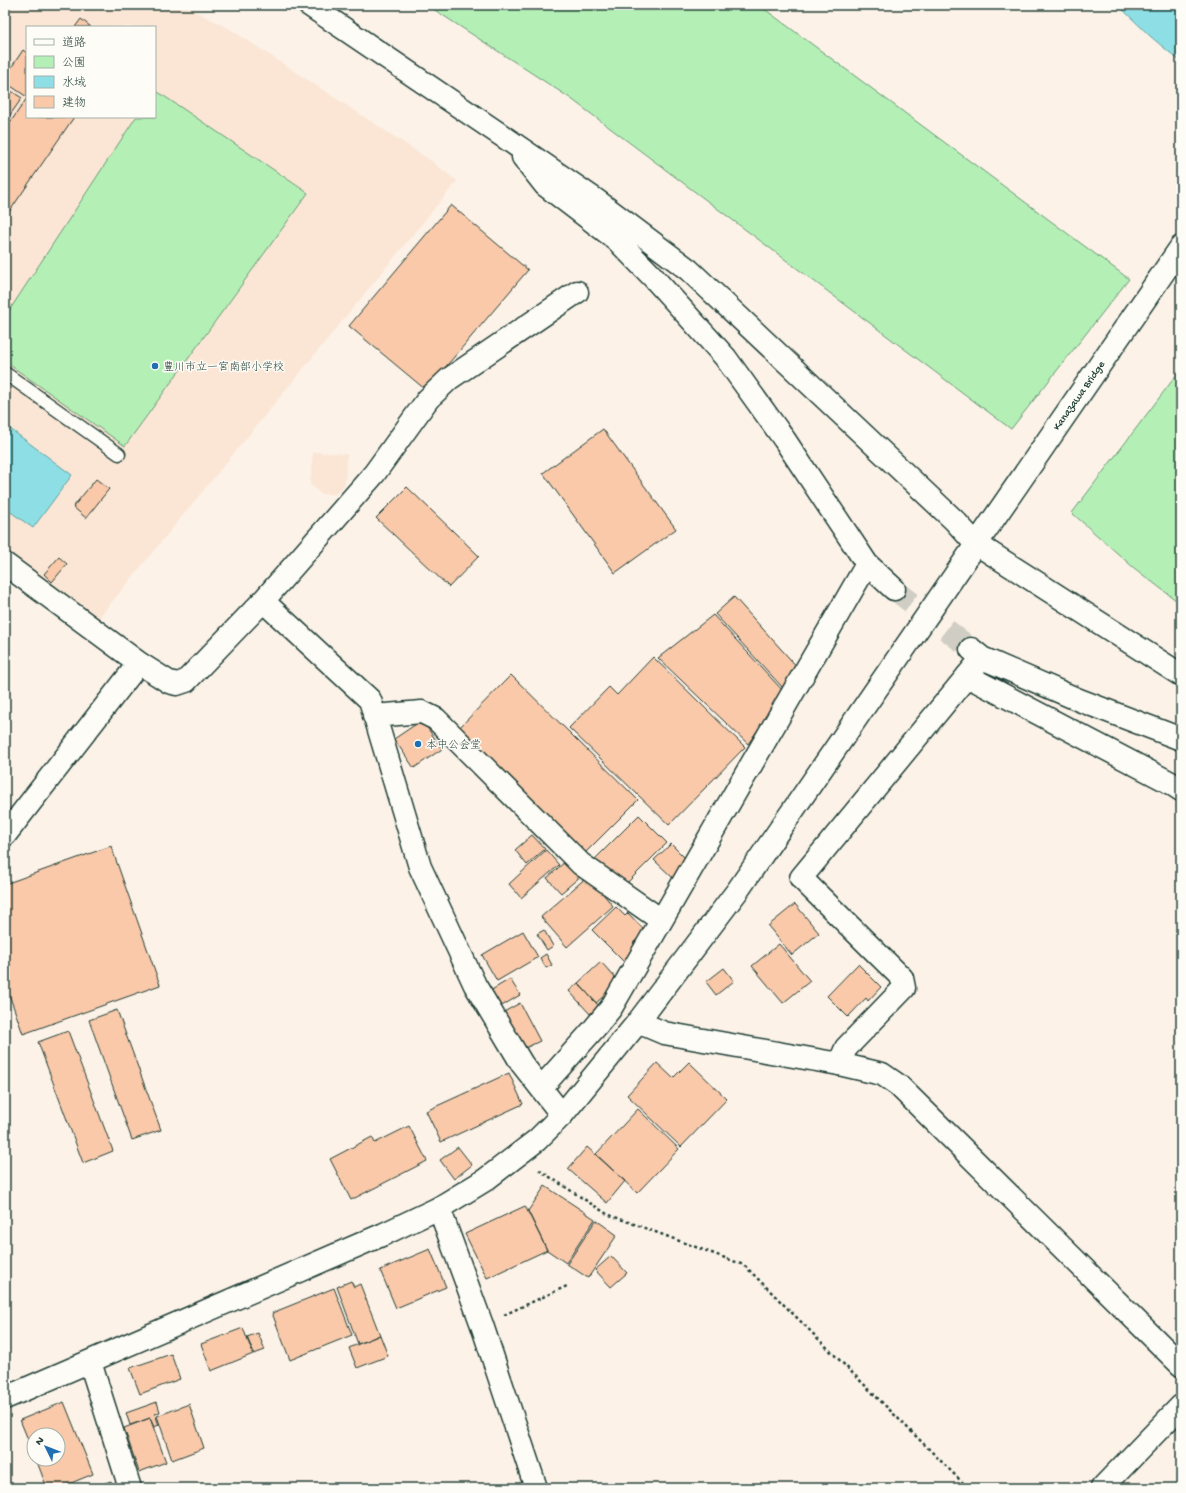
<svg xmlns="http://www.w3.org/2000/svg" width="1186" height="1493" viewBox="0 0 1186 1493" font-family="'Gochi Hand','Klee One',sans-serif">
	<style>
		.built { fill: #fbe6d5; fill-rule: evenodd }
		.green { fill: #b4f0b6; stroke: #6a9675 }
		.water { fill: #8edfe5; stroke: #629e9e }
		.building { fill: #fac9aa; stroke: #1f3d34 }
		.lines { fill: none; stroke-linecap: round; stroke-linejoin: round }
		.minor-tunnel { stroke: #d0cec4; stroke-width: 22; stroke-dasharray: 22 11; stroke-linecap: butt }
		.service-casing { stroke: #1f3d34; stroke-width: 15 }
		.minor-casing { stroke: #1f3d34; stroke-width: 25 }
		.tertiary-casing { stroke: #1f3d34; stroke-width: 25 }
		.secondary-casing { stroke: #1f3d34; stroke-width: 25 }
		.path { stroke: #1f3d34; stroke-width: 2.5; stroke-dasharray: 3 3; stroke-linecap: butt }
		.service { stroke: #fdfcf7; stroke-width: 12 }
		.minor { stroke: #fdfcf7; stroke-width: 22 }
		.tertiary { stroke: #fdfcf7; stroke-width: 22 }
		.secondary { stroke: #fdfcf7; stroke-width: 22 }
		.poi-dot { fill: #1f6fb2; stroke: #fdfcf7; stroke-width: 1.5 }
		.labels { text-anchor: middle; stroke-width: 3; stroke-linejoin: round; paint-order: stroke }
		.poi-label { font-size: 11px; fill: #1f3d34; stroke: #fdfcf7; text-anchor: start }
		.street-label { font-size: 11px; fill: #1f3d34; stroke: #fdfcf7 }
	</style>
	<rect width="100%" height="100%" fill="#fcf2e8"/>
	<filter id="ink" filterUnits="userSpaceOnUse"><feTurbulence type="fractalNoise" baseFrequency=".025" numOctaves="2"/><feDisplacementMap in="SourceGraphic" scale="8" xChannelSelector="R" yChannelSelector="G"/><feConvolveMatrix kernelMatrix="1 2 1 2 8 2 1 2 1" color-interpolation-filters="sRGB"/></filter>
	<g filter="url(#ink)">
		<path class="built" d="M12,5h171l47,24 200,131 27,21 -359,438 -93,-68v-539zM27,27h128v90h-128z
			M313,452l34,2 -2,30 -9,10h-15l-11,-10z"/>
		<path class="green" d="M427,5h332l370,274 -118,150 -441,-331z
			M155,90l153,103 -183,253 -118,-83 -2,-10v-36l131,-200h19z
			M1181,369v235l-47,-36 -62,-55z"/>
		<path class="water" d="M1118,5h63v57l-31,-26z
			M5,425l67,50 -39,53 -28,-20z"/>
		<path class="building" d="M81,19l10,8h-16z
			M23,50l4,3v44l-22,-15v-5z
			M5,87l17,11 -17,24z
			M27,98v19h47l-69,101v-88z
			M451,205l77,65 -102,120 -77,-64z
			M603,429l73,100 -61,44 -72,-100z
			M96,479l13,10 -23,29 -13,-11z
			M407,487l72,69 -30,31 -73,-69z
			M59,557l8,7 -15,18 -8,-8z
			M734,597l65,72 -16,19 -68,-74z
			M713,615l71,77 -36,52 -90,-86z
			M653,657l92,90 -76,78 -100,-97 40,-41 8,8z
			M511,675l127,125 -56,56 -126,-125z
			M422,720l20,29 -28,19 -20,-29z
			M639,815l28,28 -44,44 -28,-28z
			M532,835l13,14 -18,16 -12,-15z
			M671,844l19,19 -16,16 -20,-19z
			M111,846l49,139 -137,49 -18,-51v-99z
			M546,850l13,15 -38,33 -12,-14z
			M568,859l14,16 -21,18 -14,-15z
			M588,876l25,30 -46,41 -26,-30z
			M795,904l24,29 -27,22 -24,-29z
			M616,907l9,9 3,-3 17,18 -12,12 5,5 -14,14 -32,-32z
			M544,930l9,16 -6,4 -10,-16z
			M523,931l15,26 -41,24 -15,-26z
			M779,944l31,37 -27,22 -31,-37z
			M546,954l6,11 -6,3 -6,-10z
			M601,962l18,20 -23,21 -18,-20z
			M858,964l23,23 -13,14 -2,-3 -18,19 -21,-21z
			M724,968l10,13 -18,14 -10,-13z
			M510,979l10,16 -20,12 -10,-16z
			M578,983l21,23 -9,8 -21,-23z
			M520,1003l20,38 -19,9 -19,-37z
			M117,1010l44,120 -29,10 -43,-120z
			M68,1031l45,120 -30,12 -45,-121z
			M689,1062l38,37 -46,48 -54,-52 30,-32 16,15z
			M509,1073l14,31 -82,38 -15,-31z
			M638,1109l41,40 -42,44 -41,-39z
			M409,1126l18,35 -76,39 -21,-41 42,-22 3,6z
			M458,1147l14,18 -18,14 -14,-19z
			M587,1147l38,34 -18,22 -39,-34z
			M545,1186l50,33 -29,44 -19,-13 -19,-39z
			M525,1206l22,44 -60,28 -22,-44z
			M596,1220l21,15 -29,43 -21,-14z
			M430,1249l16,38 -50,21 -16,-38z
			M611,1256l16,17 -16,14 -16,-17z
			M351,1281l3,6 6,-3 20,51 -22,9 -21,-57z
			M334,1288l18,47 -62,25 -18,-47z
			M243,1328l10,26 -42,17 -10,-27z
			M258,1333l7,17 -11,4 -7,-17z
			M380,1335l8,21 -31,12 -8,-20z
			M171,1354l9,25 -40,15 -10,-26z
			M64,1402l29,72 -34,14h-12l-11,-29h22v-24h-24v19l-14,-34z
			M157,1402l3,10 -5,2 4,11 -5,2 -4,-9 -20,7 -4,-12z
			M189,1404l15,44 -32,12 -15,-44z
			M150,1418l16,44 -27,10 -15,-44z
			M111,1481l2,7h-23z"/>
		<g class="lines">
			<path class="minor-tunnel" d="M894,589l76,59"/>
			<defs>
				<path id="service" d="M5,373l114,81"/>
				<path id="minor" d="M309,5l198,134 89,61 93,70 266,251 20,22 206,132
					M523,157l22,28 72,55 35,36 73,81 59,82 83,125 27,25
					M5,564l134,99 30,19 8,2 9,-3 77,-80 111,-127 54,-75 21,-20 128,-87
					M263,601l107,99 50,167 55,118 47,79 40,51
					M971,649l11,9 97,42 102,39
					M967,676l202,106 12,8
					M374,716l48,-4 14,7 145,145 80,56
					M5,835l134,-172
					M839,1064l7,-16 58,-60 -2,-10 -101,-100 181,-220
					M541,1088l52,-58 18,-22 256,-444
					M439,1208l43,117 54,163
					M90,1362l40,126
					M1102,1488l79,-82"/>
				<path id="tertiary" d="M638,1022l26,11 175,31 43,10 16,11 283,280"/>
				<path id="secondary" d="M5,1398l379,-164 55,-26 46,-28 52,-40 25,-25 76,-93 100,-132 443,-643"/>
			</defs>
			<use href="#service" class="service-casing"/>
			<use href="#minor" class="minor-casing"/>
			<use href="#tertiary" class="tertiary-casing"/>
			<use href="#secondary" class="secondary-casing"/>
			<path class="path" d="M539,1170l68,44 137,51 224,223
				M504,1315l65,-30"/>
			<use href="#service" class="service"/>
			<use href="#minor" class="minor"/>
			<use href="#tertiary" class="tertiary"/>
			<use href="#secondary" class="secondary"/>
		</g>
	</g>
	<g class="poi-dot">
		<circle cx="155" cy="366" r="4"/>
		<circle cx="418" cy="744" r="4"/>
	</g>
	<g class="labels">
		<g class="poi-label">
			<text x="163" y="370">豊川市立一宮南部小学校</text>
			<text x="426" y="748">本中公会堂</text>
		</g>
		<g class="street-label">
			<text transform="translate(1078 395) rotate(-55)" y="4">Kanazawa Bridge</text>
		</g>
	</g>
	<rect width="1186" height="1493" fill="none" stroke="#fdfcf7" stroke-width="20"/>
	<rect x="10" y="10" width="1166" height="1473" fill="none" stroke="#1f3d34" stroke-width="1.5" filter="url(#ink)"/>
	<rect x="26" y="26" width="130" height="92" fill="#fdfcf7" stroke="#a4b0a9"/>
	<rect x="34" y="39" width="20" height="6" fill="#fdfcf7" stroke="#a4b0a9"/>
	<text x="62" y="46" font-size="12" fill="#1f3d34">道路</text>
	<rect x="34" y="56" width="20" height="12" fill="#b4f0b6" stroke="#a4b0a9"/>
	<text x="62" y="66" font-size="12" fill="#1f3d34">公園</text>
	<rect x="34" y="76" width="20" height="12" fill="#8edfe5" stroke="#a4b0a9"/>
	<text x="62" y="86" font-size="12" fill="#1f3d34">水域</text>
	<rect x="34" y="96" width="20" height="12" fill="#fac9aa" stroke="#a4b0a9"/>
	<text x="62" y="106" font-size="12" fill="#1f3d34">建物</text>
	<g transform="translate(46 1447) rotate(313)"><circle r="19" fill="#fdfcf7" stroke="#a4b0a9"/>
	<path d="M0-3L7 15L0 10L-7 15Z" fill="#1f6fb2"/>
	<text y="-6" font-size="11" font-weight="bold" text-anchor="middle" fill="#1f3d34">N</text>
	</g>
</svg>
